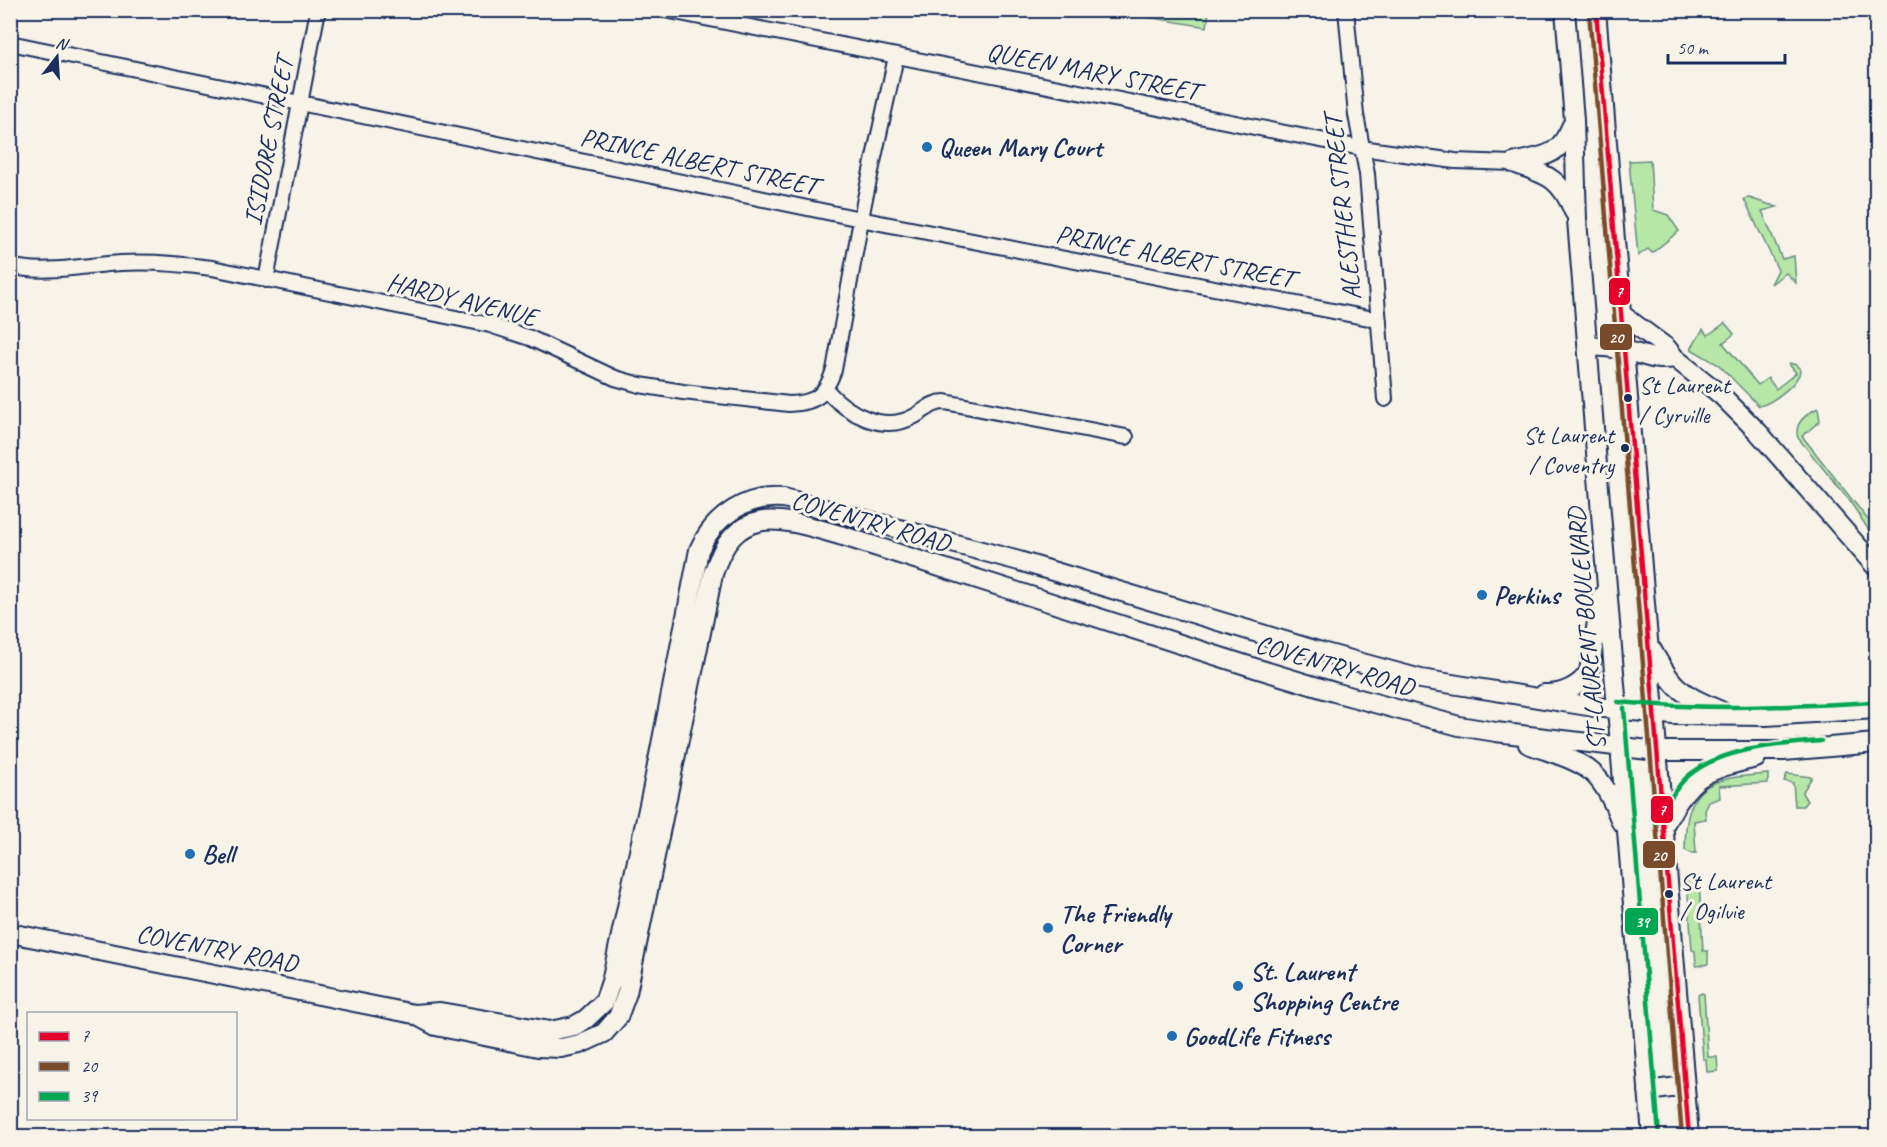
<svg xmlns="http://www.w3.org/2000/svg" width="1887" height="1147" viewBox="0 0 1887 1147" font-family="Caveat,sans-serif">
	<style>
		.green { fill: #b6e7a6; stroke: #688b82; stroke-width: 1.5 }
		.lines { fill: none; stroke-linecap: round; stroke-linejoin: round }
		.street-casing { stroke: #1b2f5e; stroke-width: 18 }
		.secondary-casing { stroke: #1b2f5e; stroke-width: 22 }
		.street { stroke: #f7f3e8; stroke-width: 14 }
		.secondary { stroke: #f7f3e8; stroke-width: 18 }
		.bus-1-casing { stroke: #f7f3e8; stroke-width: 9 }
		.bus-2-casing { stroke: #f7f3e8; stroke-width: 9 }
		.bus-3-casing { stroke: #f7f3e8; stroke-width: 9 }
		.bus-1 { stroke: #e4002b; stroke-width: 4.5 }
		.bus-2 { stroke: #7a4b2a; stroke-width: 4.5 }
		.bus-3 { stroke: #00a651; stroke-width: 4.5 }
		.poi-dot { fill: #1f6fb2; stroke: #f7f3e8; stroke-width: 2 }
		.bus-dot { fill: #1b2f5e; stroke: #f7f3e8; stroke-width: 2 }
		.labels { text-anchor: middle; stroke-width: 6; stroke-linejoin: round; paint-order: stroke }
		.bus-label { font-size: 24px; fill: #1b2f5e; stroke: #f7f3e8; text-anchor: start }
		.street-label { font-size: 26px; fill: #1b2f5e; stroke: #f7f3e8 }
		.poi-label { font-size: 26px; font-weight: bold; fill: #1b2f5e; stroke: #f7f3e8; text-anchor: start }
		.line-badge { stroke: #f7f3e8; stroke-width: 2 }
		.badge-label { font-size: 16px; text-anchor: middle; font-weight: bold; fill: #fff }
	</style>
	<rect width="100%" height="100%" fill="#f7f3e8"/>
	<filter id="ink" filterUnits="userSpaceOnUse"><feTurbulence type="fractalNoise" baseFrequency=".0167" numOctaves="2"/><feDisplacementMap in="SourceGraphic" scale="12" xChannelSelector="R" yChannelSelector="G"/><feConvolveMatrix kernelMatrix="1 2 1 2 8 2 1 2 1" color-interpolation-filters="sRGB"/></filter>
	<g filter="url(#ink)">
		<path class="green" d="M1110,11h99l-2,16z
			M1650,160l3,50 15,5 11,16 -27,22 -4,-4 -10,7 -9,-95z
			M1749,198l28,9 -15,4 20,48 12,-3 2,27 -10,-10 -15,11 7,-14 -34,-71z
			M1725,323l9,11 -11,9 35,42 10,-7 8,11 20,-16 -7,-9 1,-1 6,2 4,4c1,13 -29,35 -41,37l-40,-41 -28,-16 12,-20 5,6z
			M1818,408l2,13 -18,15 74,94v11l-27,-41 -51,-62c-5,-15 8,-24 20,-30z
			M1768,774v9l-49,3 1,12 -11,4 -4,9 1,8 -12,2 2,32h-5l-6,-3c0,-66 23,-72 83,-76z
			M1787,774l25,3 -10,16 5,8 -4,5h-8l-2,-23 -9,-2z
			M1691,878l8,2 4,71h5v13l-12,2 -1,-15 -3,-1 -5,-70z
			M1702,993l2,1 4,63h9l1,14 -11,1 -1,-13h-3l-5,-64z"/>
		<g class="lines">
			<defs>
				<path id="street" d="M665,10l696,138 94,13 58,2
					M1346,10l10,105 11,59 18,225
					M10,43l865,179 504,98
					M10,266c35,9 75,-1 111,-3 31,-2 61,1 91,5l278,57 40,13 85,40 25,7 43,7 106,12c28,-1 36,-9 45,-34l30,-167 32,-146
					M266,280l52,-270
					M826,390c22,24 57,44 89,26 11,-6 17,-14 30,-14l181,35"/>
				<path id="secondary" d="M1565,10l9,110 3,100 75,916
					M1596,10l93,1126
					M1513,163c34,12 47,14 61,49
					M1513,163c33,-8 45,-5 59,-38
					M1621,314l46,34 8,10 46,37 37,37 118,135
					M1588,346c12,1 24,1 35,4 21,4 29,12 52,8
					M1652,650c23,42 29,43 71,62
					M1544,694c17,1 36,-7 45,-22l12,-75
					M1528,744c55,20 71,19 93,78
					M1663,827c29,-52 36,-55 93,-69
					M10,933l404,81 26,-2 110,19 24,-5 12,-7 18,-17 7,-20 42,-196 46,-236c15,-34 47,-55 85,-52l235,63 299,90 103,28 173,28 79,8 93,1 110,-7
					M414,1014l22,12 102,21 23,1 19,-4 24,-11 14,-16 9,-24 86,-419c23,-75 72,-54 130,-38l412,132 79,24 125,34 37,6 161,19h127l92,-8
					M1648,1091l37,-5"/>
			</defs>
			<use href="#street" class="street-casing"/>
			<use href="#secondary" class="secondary-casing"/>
			<use href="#street" class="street"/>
			<use href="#secondary" class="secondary"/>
			<defs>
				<path id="bus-1" d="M1596,10l93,1126"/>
				<path id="bus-2" d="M1589,11l93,1125"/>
				<path id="bus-3" d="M1618,702c86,8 171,5 258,0
					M1624,708l35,427
					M1656,823c9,-14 16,-31 28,-43 31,-32 96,-36 137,-39"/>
			</defs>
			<use href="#bus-1" class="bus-1-casing"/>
			<use href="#bus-2" class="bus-2-casing"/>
			<use href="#bus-3" class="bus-3-casing"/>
			<use href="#bus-1" class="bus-1"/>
			<use href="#bus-2" class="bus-2"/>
			<use href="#bus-3" class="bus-3"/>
		</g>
	</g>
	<g class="poi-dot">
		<circle cx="927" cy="147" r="6"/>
		<circle cx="1482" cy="595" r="6"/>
		<circle cx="190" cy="854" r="6"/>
		<circle cx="1048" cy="928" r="6"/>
		<circle cx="1238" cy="986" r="6"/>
		<circle cx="1172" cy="1036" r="6"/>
	</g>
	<g class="bus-dot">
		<circle cx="1628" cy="398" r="5"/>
		<circle cx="1625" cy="448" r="5"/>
		<circle cx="1669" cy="894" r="5"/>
	</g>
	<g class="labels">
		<g class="bus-label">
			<text x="1639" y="393">St Laurent<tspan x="1639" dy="30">/ Cyrville</tspan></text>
			<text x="1614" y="443" text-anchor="end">St Laurent<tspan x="1614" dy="30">/ Coventry</tspan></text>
			<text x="1680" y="889">St Laurent<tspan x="1680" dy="30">/ Ogilvie</tspan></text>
		</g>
		<g class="street-label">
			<text transform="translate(1093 71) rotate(11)" y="9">QUEEN MARY STREET</text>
			<text transform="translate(268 141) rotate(-79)" y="9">ISIDORE STREET</text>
			<text transform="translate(699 161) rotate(12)" y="9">PRINCE ALBERT STREET</text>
			<text transform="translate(1342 208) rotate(-96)" y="9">ALESTHER STREET</text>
			<text transform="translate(1175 256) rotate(11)" y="9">PRINCE ALBERT STREET</text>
			<text transform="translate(462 299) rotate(14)" y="9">HARDY AVENUE</text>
			<text transform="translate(871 521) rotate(16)" y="9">COVENTRY ROAD</text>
			<text transform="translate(1586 629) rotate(-95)" y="9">ST-LAURENT BOULEVARD</text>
			<text transform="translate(1335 665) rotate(16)" y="9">COVENTRY ROAD</text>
			<text transform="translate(217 948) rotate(11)" y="9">COVENTRY ROAD</text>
		</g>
		<g class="poi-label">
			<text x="939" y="156">Queen Mary Court</text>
			<text x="1494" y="604">Perkins</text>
			<text x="202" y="863">Bell</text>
			<text x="1060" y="922">The Friendly<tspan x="1060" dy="30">Corner</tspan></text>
			<text x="1250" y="980">St. Laurent<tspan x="1250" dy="30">Shopping Centre</tspan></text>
			<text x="1184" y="1045">GoodLife Fitness</text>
		</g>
	</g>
	<g class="line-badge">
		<rect x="1608" y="277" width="23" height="29" rx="6" fill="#e4002b"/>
		<rect x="1599" y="323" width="34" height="28" rx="6" fill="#7a4b2a"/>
		<rect x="1650" y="795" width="24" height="29" rx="6" fill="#e4002b"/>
		<rect x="1642" y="840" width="34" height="29" rx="6" fill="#7a4b2a"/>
		<rect x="1624" y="907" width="35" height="29" rx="6" fill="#00a651"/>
	</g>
	<g class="badge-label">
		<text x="1619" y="297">7</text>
		<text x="1616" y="343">20</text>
		<text x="1662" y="815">7</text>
		<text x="1659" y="861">20</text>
		<text x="1642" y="927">39</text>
	</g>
	<rect width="1887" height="1147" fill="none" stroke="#f7f3e8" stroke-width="36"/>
	<rect x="18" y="18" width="1851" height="1111" fill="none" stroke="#1b2f5e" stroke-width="2" filter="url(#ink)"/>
	<rect x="27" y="1012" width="210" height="108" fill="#f7f3e8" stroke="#9fa5b1" stroke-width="1.5"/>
	<rect x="39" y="1032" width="30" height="9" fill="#e4002b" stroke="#9fa5b1" stroke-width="1.5"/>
	<text x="81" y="1042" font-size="18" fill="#1b2f5e">7</text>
	<rect x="39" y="1062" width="30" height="9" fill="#7a4b2a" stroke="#9fa5b1" stroke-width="1.5"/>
	<text x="81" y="1072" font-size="18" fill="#1b2f5e">20</text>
	<rect x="39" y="1092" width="30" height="9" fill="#00a651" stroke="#9fa5b1" stroke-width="1.5"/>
	<text x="81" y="1102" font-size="18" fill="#1b2f5e">39</text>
	<g transform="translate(57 57) rotate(17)" stroke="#f7f3e8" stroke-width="4.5" paint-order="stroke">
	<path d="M0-4.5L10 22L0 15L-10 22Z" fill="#1b2f5e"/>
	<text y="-9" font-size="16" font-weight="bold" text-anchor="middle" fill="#1b2f5e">N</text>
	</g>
	<path d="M1668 54v9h117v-9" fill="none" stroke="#1b2f5e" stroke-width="3"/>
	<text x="1677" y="54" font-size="18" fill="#1b2f5e" stroke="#f7f3e8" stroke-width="4.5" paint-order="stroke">50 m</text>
</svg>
